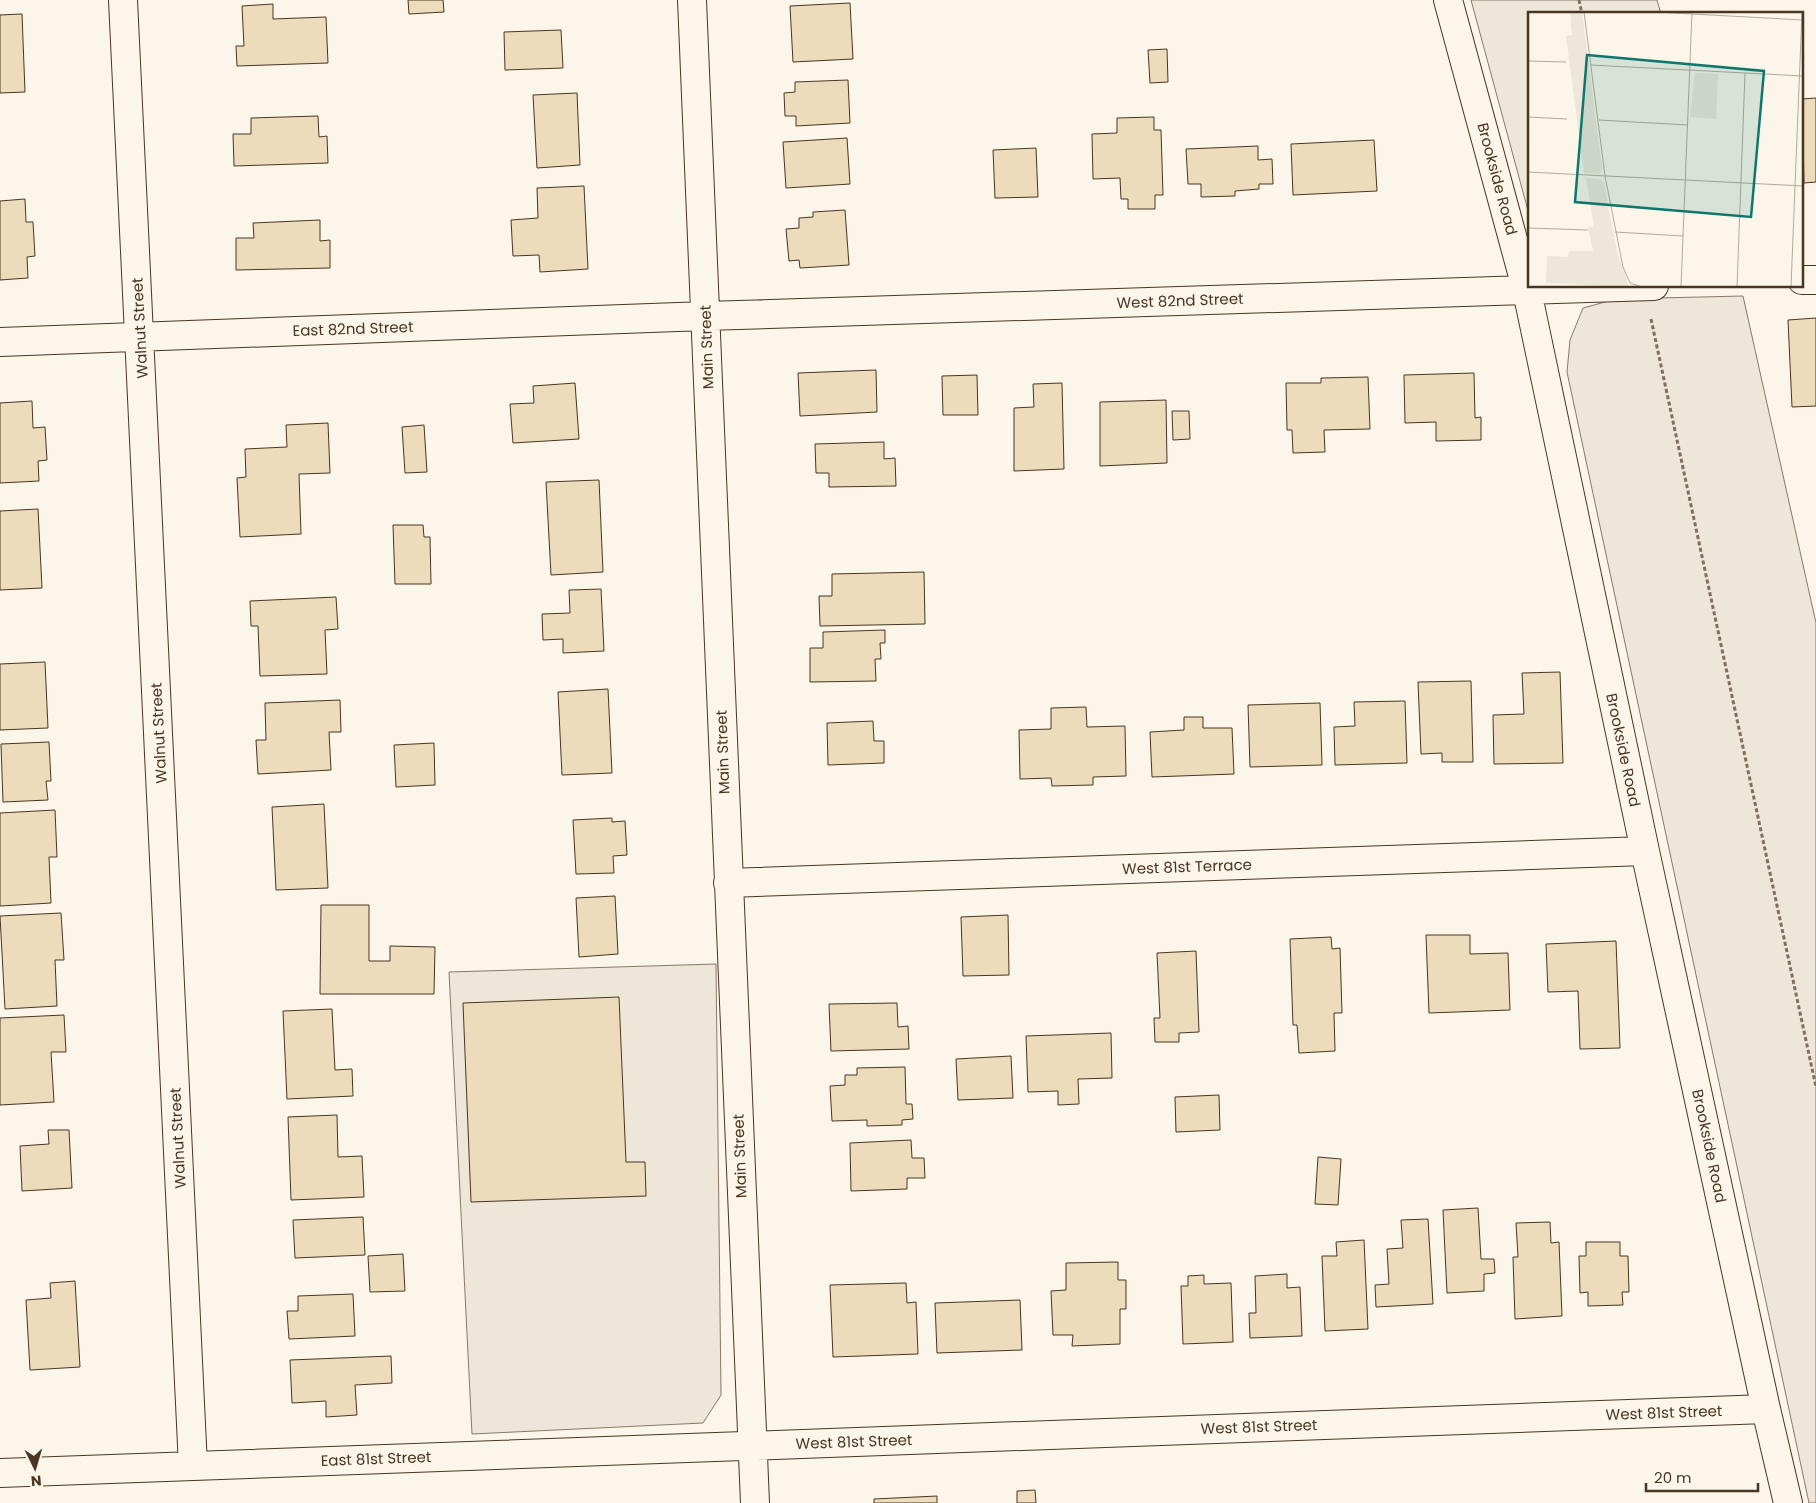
<svg xmlns="http://www.w3.org/2000/svg" width="1816" height="1503" viewBox="0 0 1816 1503" font-family="Poppins,sans-serif">
	<style>
		.green { fill: #ede6d9; stroke: #887966 }
		.building { fill: #ecdcbc; stroke: #4a3520 }
		.lines { fill: none; stroke-linecap: round; stroke-linejoin: round }
		.street-casing { stroke: #4a3520; stroke-width: 30 }
		.path { stroke: #7f6f5c; stroke-width: 3; stroke-dasharray: 4 2.5; stroke-linecap: butt }
		.street { stroke: #fbf6e9; stroke-width: 28 }
		.labels { text-anchor: middle; stroke-width: 4; stroke-linejoin: round; paint-order: stroke }
		.street-label { font-size: 15px; fill: #4a3520; stroke: #fbf6e9 }
		.inset-road { fill: none; stroke: #b4a999; stroke-width: 1 }
		.view { fill: #0f766e; fill-opacity: 0.15; stroke: #0f766e; stroke-width: 2.5 }
		.inset-edge { fill: none; stroke: #4a3520; stroke-width: 2.5 }
	</style>
	<rect width="100%" height="100%" fill="#fbf6e9"/>
	<path class="green" d="M1471,0h186l4,14h-131v204z
		M1743,296l73,327v880h-7l-242,-1131 3,-32 13,-32 33,-9z
		M716,964l5,431 -18,28 -231,11 -23,-462z"/>
	<path class="building" d="M408,0h35l1,12 -35,2z
		M850,3l3,56 -60,3 -3,-56z
		M273,4v15l53,-2 2,46 -91,3 -1,-20h8l-2,-40z
		M22,14l3,78 -25,1v-78z
		M561,30l2,38 -58,2 -1,-38z
		M1167,49l1,33 -18,1 -2,-33z
		M848,80l2,43 -54,3v-10h-11l-1,-23 11,-1v-10z
		M577,93l3,72 -43,3 -4,-73z
		M1816,98v84l-12,1 -2,-84z
		M318,116l1,21 8,-1 1,27 -94,3 -1,-32h18v-16z
		M1154,117v13h7l2,65h-8v14h-27v-10h-7l-1,-21 -27,1 -1,-45 25,-1v-15z
		M847,138l3,46 -64,4 -3,-46z
		M1374,140l3,51 -84,4 -2,-51z
		M1258,146v14l14,-1 1,25h-14v5l-24,2v5l-34,1v-13h-13l-2,-35z
		M1036,148l2,49 -43,1 -2,-48z
		M584,186l4,83 -48,3 -1,-17 -26,1 -2,-36 27,-2 -1,-30z
		M25,199l1,23h7l2,34 -8,1 1,21 -28,2v-79z
		M845,210l4,55 -49,3 -1,-8 -10,1 -3,-32 13,-1v-10l14,-1v-5z
		M320,220v21l10,-1v28l-94,2v-32h18l-1,-15z
		M1816,318v88l-24,1 -4,-87z
		M876,370l1,42 -77,4 -2,-43z
		M1474,373l1,45 6,-1v23l-45,1v-19l-31,1 -1,-48z
		M977,375l1,40h-35l-1,-39z
		M1368,377l2,52 -46,1 1,22 -32,1 -1,-23h-5l-1,-47h35v-5z
		M575,383l4,56 -66,4 -3,-39 24,-1 -1,-17z
		M1062,383l2,86 -50,2v-63l20,-1 -1,-23z
		M1166,400l1,63 -67,3v-64z
		M32,401l1,27 12,-1 2,33 -9,1 1,20 -39,2v-80z
		M1172,411h17l1,28 -17,1z
		M328,423l2,50 -31,1 2,60 -61,3 -3,-59 9,-1 -1,-28 42,-2 -1,-22z
		M424,425l3,47 -22,1 -3,-46z
		M884,442v17l11,-1 1,28 -67,1v-14h-13l-1,-29z
		M599,480l4,92 -52,3 -5,-93z
		M38,509l4,79 -42,2v-79z
		M393,525h30l1,12h6l1,47h-36z
		M924,572l1,52 -105,2 -1,-30h13v-22z
		M601,589l3,62 -41,2v-14l-20,1 -1,-26 28,-1 -1,-23z
		M336,597l2,32 -13,1 2,44 -67,2 -2,-50h-7l-1,-25z
		M885,630v13h-5l1,16h-6l1,22 -66,1v-34h13v-16z
		M45,662l3,66 -48,2v-66z
		M1560,672l3,91 -69,1 -1,-49 31,-1 -2,-41z
		M1471,681l2,81h-31v-9l-21,1 -3,-72z
		M608,689l4,84 -50,2 -4,-83z
		M340,700l1,32h-12l2,38 -73,4 -2,-34h10l-1,-37z
		M1405,701l2,62 -72,2 -1,-38 21,-1 -1,-24z
		M1320,703l2,62 -72,2 -2,-62z
		M1086,707l1,20 38,-1 1,50 -33,1v8l-41,1 -1,-8 -31,1 -1,-49 32,-1v-21z
		M1184,717h19v11h29l2,46 -82,3 -2,-45 34,-2z
		M873,721l1,20h10v22l-56,2 -1,-42z
		M49,742l2,39h-5l2,19 -45,2 -2,-58z
		M434,743l1,42 -39,2 -2,-42z
		M324,804l4,84 -52,2 -4,-83z
		M55,810l2,47h-8l2,46 -51,3v-93z
		M612,818v4l13,-1 2,34 -14,1 1,17 -38,1 -3,-54z
		M615,896l3,58 -39,3 -3,-59z
		M321,905h48v56h21v-15l45,1 -1,47h-114z
		M61,913l3,47h-9l2,46 -52,3 -5,-93z
		M1008,915l1,60 -46,1 -2,-59z
		M1426,935h44v19l38,-1 2,57 -81,3z
		M1331,937l1,12 8,-1 2,65h-8l1,38 -36,2 -2,-28h-4l-3,-86z
		M1616,941l4,107 -40,1 -2,-58 -30,1 -2,-48z
		M1196,951l3,81 -20,1v9h-24l-1,-24h6l-3,-65z
		M619,997l7,165h19l1,34 -175,6 -8,-199z
		M897,1003l1,24 10,-1 1,23 -78,2 -2,-47z
		M332,1009l3,61 17,-1 1,27 -66,3 -4,-88z
		M64,1015l2,37h-15l3,50 -54,3v-87z
		M1111,1033l1,45 -34,1 1,25 -21,1v-14l-30,1 -2,-56z
		M1011,1056l2,42 -55,2 -2,-41z
		M905,1067l1,37h6l1,15 -11,1v5l-35,1v-6l-35,1 -2,-35 15,-1v-10h12v-7z
		M1219,1095l1,35 -44,2 -1,-35z
		M337,1115l1,42 24,-1 2,41 -73,3 -3,-83z
		M48,1130h21l3,58 -50,3 -2,-45 29,-2z
		M911,1140l1,18h12l1,20h-18v11l-56,2 -1,-48z
		M1318,1157l23,2 -3,46 -23,-1z
		M1478,1208l3,51h13l1,14 -11,1v17l-37,2 -4,-83z
		M363,1217l2,38 -70,3 -2,-38z
		M1428,1219l5,85 -57,3 -1,-22 14,-1 -2,-35 16,-1 -2,-28z
		M1550,1222l1,21 8,-1 3,74 -47,3 -2,-62h5l-2,-34z
		M1364,1240l4,89 -43,2 -3,-75h15l-1,-14z
		M1586,1242h34v14h8l1,36h-7l1,13 -35,1v-14l-8,1 -1,-37h7z
		M403,1254l2,37 -35,1 -2,-36z
		M1118,1262v18h8v29h-6v35l-48,2 1,-11h-20l-2,-44 15,-1v-27z
		M1287,1274v14l13,-1 2,49 -52,2 -1,-25h7l-1,-37z
		M1204,1275v9l27,-1 2,59 -50,2 -2,-58h7v-10z
		M75,1281l5,86 -50,3 -4,-70 25,-2 -1,-15z
		M906,1283l1,20 9,-1 2,52 -85,3 -3,-72z
		M353,1294l2,42 -66,3 -2,-28h11v-15z
		M1020,1300l2,50 -85,3 -2,-50z
		M391,1356l1,27 -37,2 2,30 -31,2v-16l-34,2 -2,-43z
		M1035,1490l1,13h-19v-12z
		M937,1496v7h-63v-4z"/>
	<g class="lines">
		<defs>
			<path id="street" d="M123,0l70,1466
				M692,0l63,1503
				M1448,0l79,291 118,560 121,558 22,94
				M1802,280h14
				M0,342l705,-26 949,-30
				M728,883l917,-32
				M0,1473l1766,-64"/>
		</defs>
		<use href="#street" class="street-casing"/>
		<path class="path" d="M1579,0l3,14
			M1651,319l165,768"/>
		<use href="#street" class="street"/>
	</g>
	<g class="labels">
		<g class="street-label">
			<text transform="translate(1497 179) rotate(75)" y="5">Brookside Road</text>
			<text transform="translate(1180 301) rotate(-2)" y="5">West 82nd Street</text>
			<text transform="translate(140 328) rotate(-93)" y="5">Walnut Street</text>
			<text transform="translate(353 329) rotate(-2)" y="5">East 82nd Street</text>
			<text transform="translate(707 347) rotate(-92)" y="5">Main Street</text>
			<text transform="translate(159 733) rotate(-93)" y="5">Walnut Street</text>
			<text transform="translate(1623 750) rotate(78)" y="5">Brookside Road</text>
			<text transform="translate(723 752) rotate(-92)" y="5">Main Street</text>
			<text transform="translate(1187 867) rotate(-2)" y="5">West 81st Terrace</text>
			<text transform="translate(178 1138) rotate(-93)" y="5">Walnut Street</text>
			<text transform="translate(1709 1146) rotate(78)" y="5">Brookside Road</text>
			<text transform="translate(740 1156) rotate(-92)" y="5">Main Street</text>
			<text transform="translate(1664 1413) rotate(-2)" y="5">West 81st Street</text>
			<text transform="translate(1259 1427) rotate(-2)" y="5">West 81st Street</text>
			<text transform="translate(854 1442) rotate(-2)" y="5">West 81st Street</text>
			<text transform="translate(376 1459) rotate(-2)" y="5">East 81st Street</text>
		</g>
	</g>
	<g transform="translate(1528 12)">
		<rect width="275" height="275" fill="#fbf6e9"/>
		<path d="M42,0h12l20,156 -2,6 -16,-1 -18,-137 6,-1zM167,61l23,1 -2,45 -26,-2zM58,166l14,1 4,4 13,68 12,36 -83,-4 1,-27 21,1 1,-6h24l-5,-24h6z" fill="#ede6d9"/>
		<path class="inset-road" d="M56,0l21,164 18,91 7,16 12,4M127,0l148,8M0,49l38,1M63,53l212,11M0,105l39,2M71,108l89,5M0,160l275,14M0,216l60,2M87,220l68,4M153,275l11,-275M209,275l8,-214M263,275l11,-275"/>
		<path class="view" d="M59,43l177,16 -13,146 -176,-15z"/>
		<rect width="275" height="275" class="inset-edge"/>
	</g>
	<g transform="translate(35 1468) rotate(175)" stroke="#fbf6e9" stroke-width="4" paint-order="stroke">
	<path d="M0-4L9 19L0 12L-9 19Z" fill="#4a3520"/>
	<text y="-8" font-size="14" font-weight="bold" text-anchor="middle" fill="#4a3520">N</text>
	</g>
	<path d="M1646 1483v8h112v-8" fill="none" stroke="#4a3520" stroke-width="2.5"/>
	<text x="1654" y="1483" font-size="15" fill="#4a3520" stroke="#fbf6e9" stroke-width="4" paint-order="stroke">20 m</text>
</svg>
